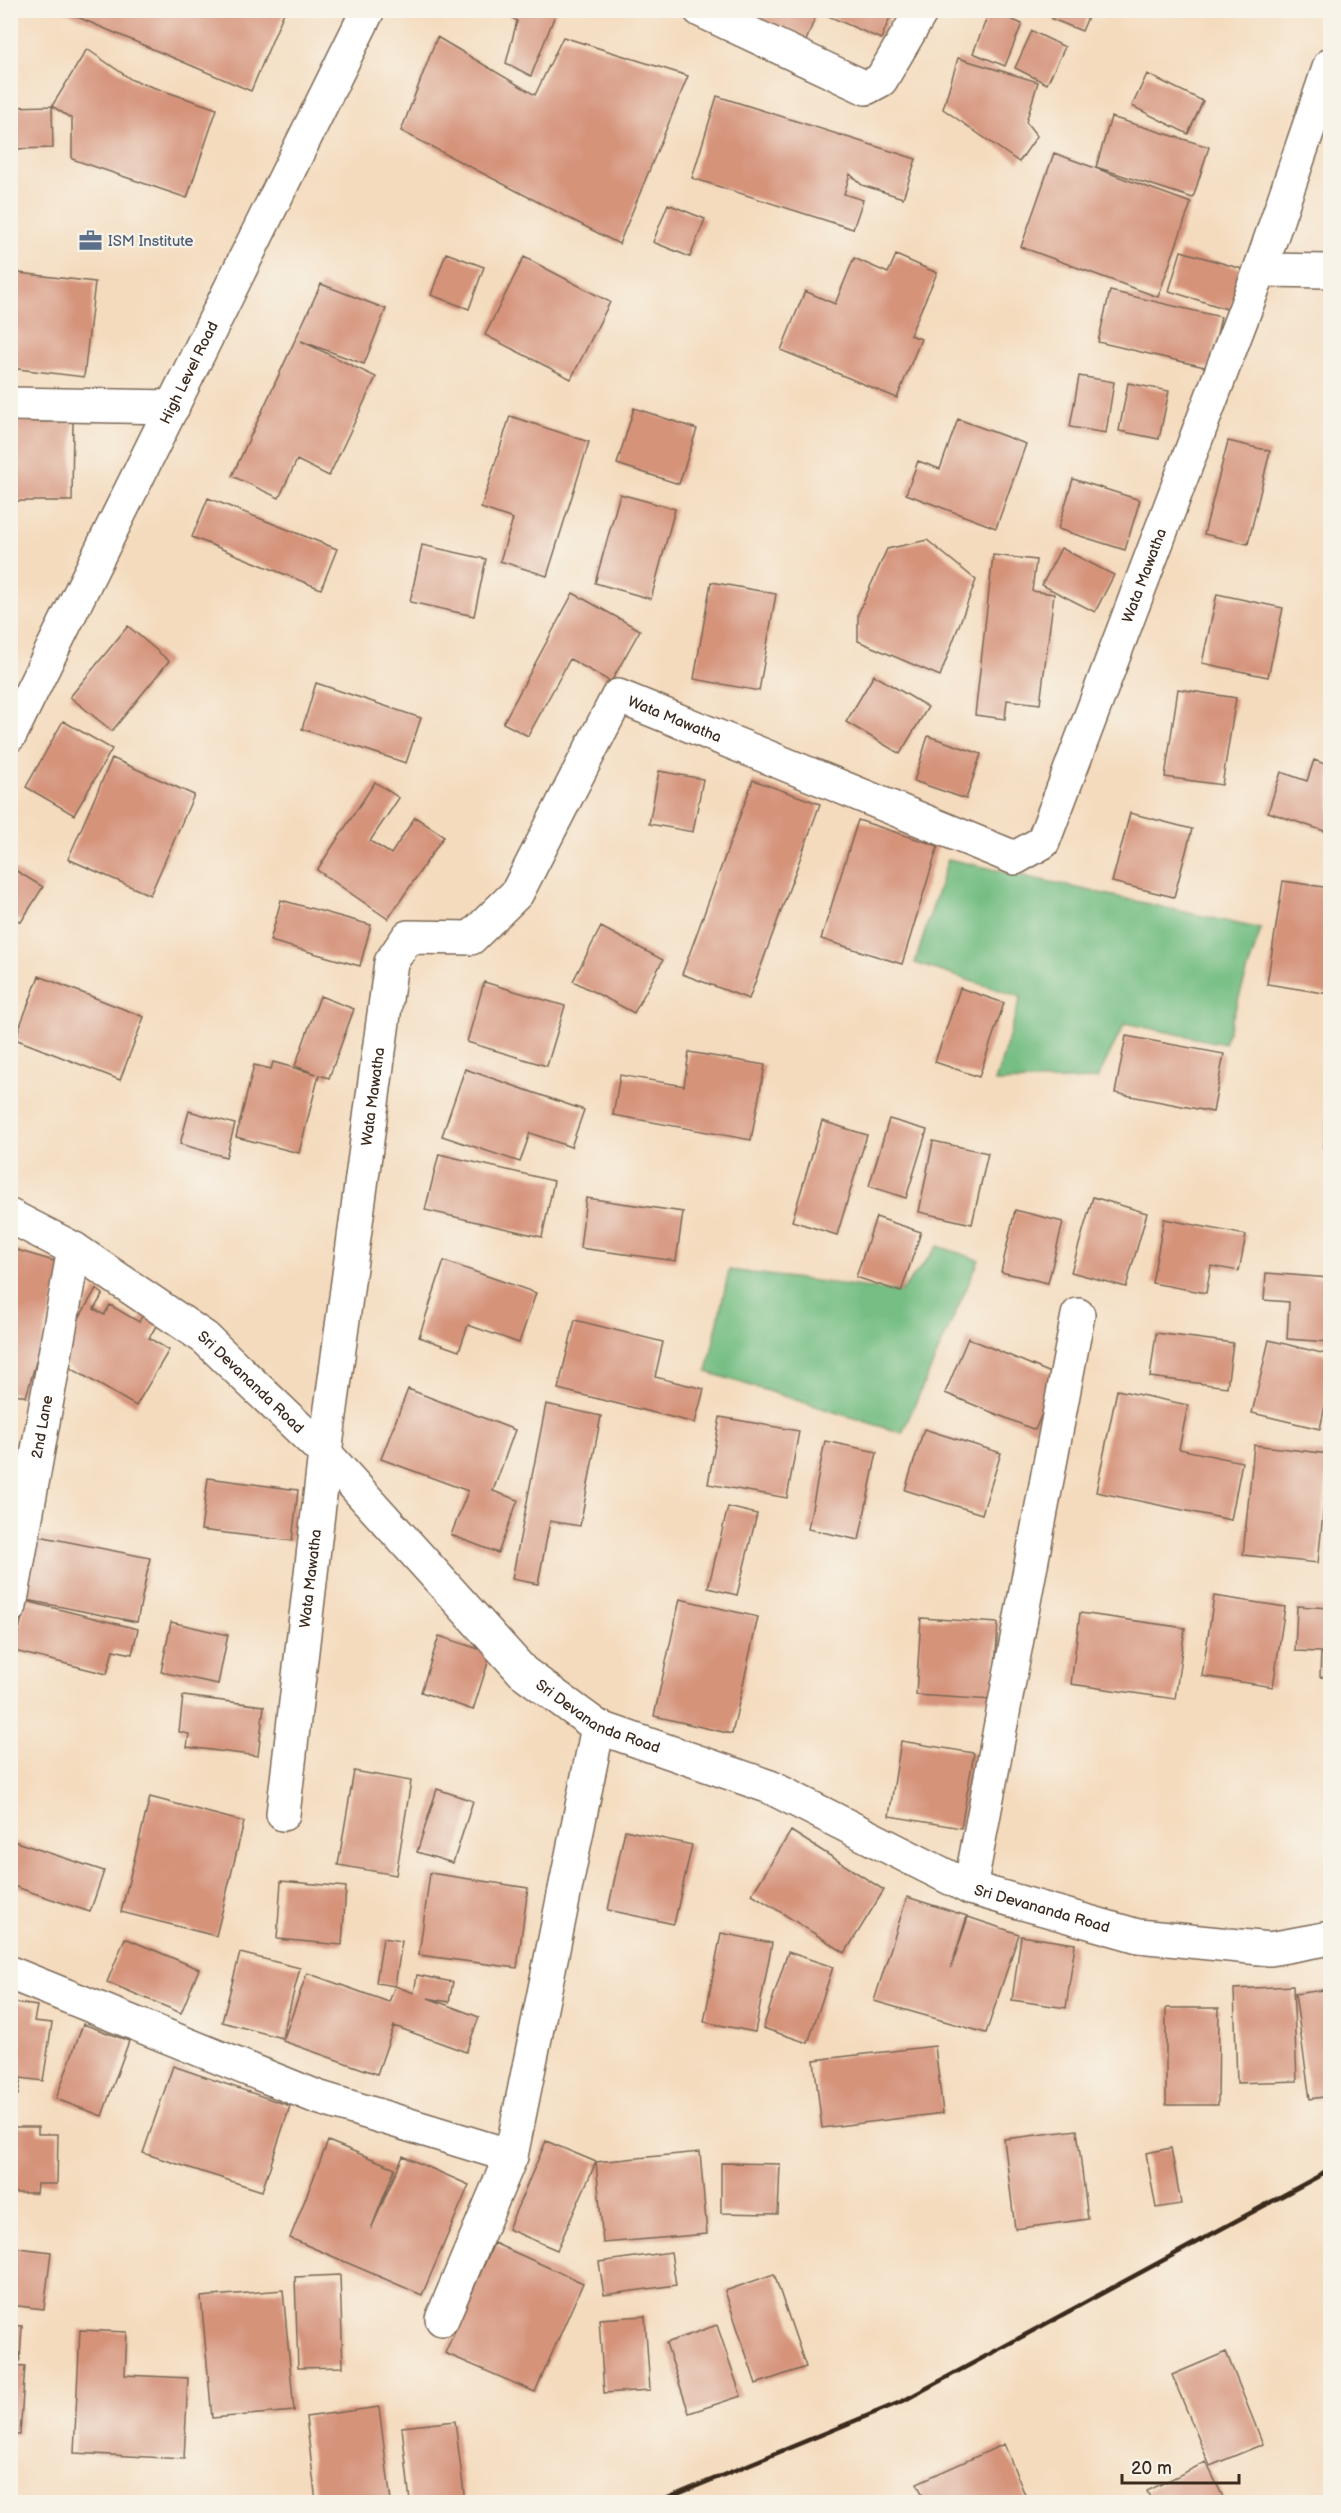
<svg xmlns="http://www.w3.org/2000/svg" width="1341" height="2513" viewBox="0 0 1341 2513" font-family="'Balsamiq Sans',sans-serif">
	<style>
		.forest { fill: #76be84; stroke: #587451; stroke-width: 1.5 }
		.building { fill: #d5937a }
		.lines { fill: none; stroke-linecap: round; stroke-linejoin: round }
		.minor-casing { stroke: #7c6856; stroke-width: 36 }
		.highway-casing { stroke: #7c6856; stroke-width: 36 }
		.minor { stroke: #fff; stroke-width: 33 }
		.highway { stroke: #fff; stroke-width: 33 }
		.rail { stroke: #3b2a1e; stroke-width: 4.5 }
		.labels { text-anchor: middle; stroke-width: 4.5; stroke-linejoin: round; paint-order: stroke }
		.service-label { font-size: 15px; fill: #4e5e75; stroke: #f7f3e8; text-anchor: start }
		.street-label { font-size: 15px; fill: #3b2a1e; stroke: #f7f3e8 }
	</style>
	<rect width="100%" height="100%" fill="#f7f3e8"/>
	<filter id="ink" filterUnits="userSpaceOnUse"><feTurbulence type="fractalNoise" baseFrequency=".0167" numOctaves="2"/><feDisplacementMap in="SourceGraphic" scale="12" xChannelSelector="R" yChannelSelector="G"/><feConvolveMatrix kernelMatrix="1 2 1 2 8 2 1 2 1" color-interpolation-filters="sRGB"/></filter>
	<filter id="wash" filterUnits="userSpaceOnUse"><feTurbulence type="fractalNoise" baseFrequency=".008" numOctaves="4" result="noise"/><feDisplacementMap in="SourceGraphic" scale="24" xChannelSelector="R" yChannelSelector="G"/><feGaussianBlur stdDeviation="1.35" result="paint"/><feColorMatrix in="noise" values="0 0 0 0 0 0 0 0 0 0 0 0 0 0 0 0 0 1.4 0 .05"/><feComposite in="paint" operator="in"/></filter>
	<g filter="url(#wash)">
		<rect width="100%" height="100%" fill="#f4dbbe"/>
		<path class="forest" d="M948,859l313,70 -37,115 -99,-21 -28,56 -102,3 26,-85 -106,-34z
			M938,1246l41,14 -77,173 -195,-61 22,-102 172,22z"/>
		<g id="blocks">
			<path class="building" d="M10,10h3l1,51h-4z
				M61,10h224l-34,81z
				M505,10h52l-26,66 -25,-13 11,-42 -12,-8z
				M741,10h77l-12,31 -67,-25z
				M831,10h62l-12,29 -53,-23z
				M990,10l32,14 -17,42 -32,-13z
				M1055,10h36l-9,21 -30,-12z
				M1032,31l33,16 -18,37 -32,-16z
				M437,37l98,58 28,-58 125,39 -69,168 -218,-113z
				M87,49l45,31 85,29 -30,89 -115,-39v-40l-20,-13z
				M958,58l80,24 -12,40 11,14 -18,26 -76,-53z
				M1147,74l56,27 -15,33 -56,-28z
				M717,96l199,63 -13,39 -41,-13 -12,-11 -6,20 19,6 -10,29 -161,-51z
				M52,106l1,42 -43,1v-42z
				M1111,117l98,30 -16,51 -97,-31z
				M1054,153l137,50 -33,94 -137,-50z
				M668,204l37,15 -15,38 -37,-15z
				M1181,251l61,18 -12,41 -61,-19z
				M446,253l38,14 -15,42 -38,-14z
				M896,255l41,18 -27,62 11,4 -24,59 -116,-48 24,-59 30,13 19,-46 34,15z
				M524,257l86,45 -39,77 -86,-44z
				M10,272l85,10 -11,95 -74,-9z
				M321,284l65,25 -22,55 -63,-23 75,36 -47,99 -32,-16 -18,38 -47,-22z
				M1110,291l111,26 -12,51 -111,-26z
				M1079,376l35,6 -8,51 -36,-6z
				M1128,383l41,8 -10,48 -40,-8z
				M634,408l63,21 -18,55 -62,-20z
				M510,416l79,26 -42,134 -47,-15 13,-42 -32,-11z
				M958,419l68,25 -30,84 -90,-34 12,-33 22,8z
				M10,421l63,1 -1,79h-62z
				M1228,441l42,10 -22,93 -44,-10z
				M1073,479l67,21 -15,50 -67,-21z
				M620,494l55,15 -24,90 -56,-16z
				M208,498l129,51 -16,40 -129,-52z
				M927,540l49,40 -36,96 -82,-35v-27l29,-65z
				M422,545l64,14 -12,57 -64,-14z
				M1061,548l53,27 -19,37 -53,-27z
				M993,555l43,5 -4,31 22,3 -14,110 -33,-4 -2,19 -30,-4z
				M711,582l65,12 -17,97 -65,-12z
				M573,593l67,37 -29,52 -41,-23 -42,77 -25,-13z
				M1217,594l66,14 -15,69 -66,-14z
				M128,626l41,35 -57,70 -42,-34z
				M874,675l54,32 -28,47 -54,-32z
				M316,683l105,35 -15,45 -104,-34z
				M1178,689l58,9 -14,87 -57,-8z
				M63,721l49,28 -38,66 -48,-28z
				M928,736l53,18 -15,45 -52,-18z
				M112,758l82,37 -44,100 -82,-36z
				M1314,760l16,6v67l-62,-21 13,-40 26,9z
				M659,771l44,8 -10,53 -44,-8z
				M753,780l67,24 -71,195 -67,-25z
				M375,782l24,16 -29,43 21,13 24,-37 29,19 -56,83 -71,-49z
				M1130,813l62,16 -18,68 -62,-15z
				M858,820l80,26 -36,118 -81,-25z
				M10,867l33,20 -22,35 -11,-6z
				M1283,881l47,7v106l-63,-10z
				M281,900l90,25 -11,41 -90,-25z
				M601,927l62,33 -29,53 -61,-32z
				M39,976l105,41 -24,63 -105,-41z
				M484,982l81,24 -18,60 -80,-24z
				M960,988l44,15 -25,74 -44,-15z
				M320,996l34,13 -25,69 -10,-3 -20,78 -63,-16 18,-72 17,4 2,-7 43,12 -21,-8z
				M1126,1036l98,18 -11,58 -98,-19z
				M689,1052l76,13 -14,75 -138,-25 7,-40 64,11z
				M465,1069l119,41 -13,37 -41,-14 -10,29 -78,-26z
				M1329,1093h1v58l-6,-1z
				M189,1111l46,13 -9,33 -46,-13z
				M889,1119l38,11 -21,68 -37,-12z
				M822,1121l45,14 -30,100 -45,-14z
				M933,1141l55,12 -16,71 -53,-12z
				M439,1154l115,27 -12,56 -117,-27z
				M1093,1197l54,16 -21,74 -55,-15z
				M586,1198l97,14 -7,49 -96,-13z
				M1015,1210l48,12 -15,61 -47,-11z
				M876,1217l45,15 -20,60 -45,-15z
				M1164,1219l82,16 -7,36 -28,-5 -5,27 -54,-10z
				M10,1248l54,16 -38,133 -16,-5z
				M444,1261l92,32 -17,50 -51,-18 -9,26 -40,-14z
				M1266,1273l64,5v64l-43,-3 2,-37 -25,-2z
				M96,1289l7,5 -9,15 10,6 6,-10 29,17 5,-10 15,9 -10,17 20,12 -33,56 -81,-47z
				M575,1320l88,22 -8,35 49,12 -9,34 -137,-34z
				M1156,1333l77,10 -6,44 -77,-10z
				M968,1338l90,38 -23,54 -90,-37z
				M1269,1340l61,15v27l-10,47 -68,-16z
				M408,1389l107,41 -22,61 25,9 -20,53 -47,-18 17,-44 -87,-32z
				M1117,1390l71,15 -9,44 63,13 -11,58 -135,-28z
				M546,1404l55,12 -21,110 -30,-5 -12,63 -26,-5z
				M720,1417l79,14 -12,67 -79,-14z
				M924,1429l77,24 -19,61 -77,-24z
				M825,1441l52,11 -18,88 -51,-11z
				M1254,1445l75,9 -11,109 -75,-8z
				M10,1455l18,3 -10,51 -8,-2z
				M208,1478l90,12 -6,51 -91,-11z
				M728,1507l29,7 -20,81 -29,-7z
				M39,1536l111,22 -13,64 -110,-22z
				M1214,1596l71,11 -12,80 -71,-11z
				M680,1599l78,18 -26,117 -78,-18z
				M26,1601l112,28 -6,25 -19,-4 -6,24 -93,-23z
				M1297,1606l33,2v70l-10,-1 1,-25 -26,-1z
				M1080,1613l105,15 -10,71 -104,-15z
				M921,1618l77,5 -5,77 -77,-5z
				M171,1622l57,13 -10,49 -57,-12z
				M439,1636l52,17 -18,57 -52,-18z
				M183,1696l81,10 -6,50 -71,-9 2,-13 -10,-2z
				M901,1741l73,12 -13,75 -72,-12z
				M354,1771l57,10 -15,94 -58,-10z
				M437,1789l36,12 -20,62 -36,-11z
				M150,1797l94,25 -28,114 -95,-24z
				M625,1830l67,15 -18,79 -66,-14z
				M791,1831l93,59 -39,63 -93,-59z
				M13,1841l91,30 -14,41 -80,-27z
				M430,1873l98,15 -11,80 -98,-13z
				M281,1881l65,6 -4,58 -65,-6z
				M907,1897l60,19 -16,52 17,-51 51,17 -33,99 -112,-32z
				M721,1933l51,10 -17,89 -51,-10z
				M1021,1936l54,8 -9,64 -54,-8z
				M125,1938l74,31 -18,44 -74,-31z
				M383,1938l19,3 -7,45 19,7 3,-18 36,7 -4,20 -21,-4 51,19 -13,35 -72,-26 -17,48 -94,-33 24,-68 82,29 6,-16 -19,-3z
				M788,1952l45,15 -25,76 -45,-15z
				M240,1953l60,15 -18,70 -60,-16z
				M1293,1986l4,95 -60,2 -3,-94z
				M1330,1989v107l-20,3 -15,-105z
				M10,2002l27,4 -3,15 18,2 -9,58 -22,-3 -3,17 -8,-2z
				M1166,2008h53l-1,97h-52z
				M83,2024l46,17 -27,75 -46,-17z
				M935,2046l8,67 -121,15 -8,-68z
				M173,2066l117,40 -28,85 -119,-38z
				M10,2127h28v7h20l-1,50h-20l-1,9h-26z
				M1077,2130l11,89 -73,10 -11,-90z
				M328,2141l67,27 -24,61 32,-73 66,29 -47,110 -132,-57z
				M546,2141l50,21 -39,88 -49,-21z
				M1171,2148l10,56 -25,4 -10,-55z
				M700,2152l7,82 -104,9 -7,-81z
				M721,2163l59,1 -2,50 -57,-1z
				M494,2243l89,40 -48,109 -90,-39z
				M10,2247l41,5 -7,57 -34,-4z
				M671,2252l5,33 -72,10 -5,-33z
				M774,2274l32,93 -50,17 -31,-93z
				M340,2275l3,92 -45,1 -3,-91z
				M283,2290l11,121 -82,7 -11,-121z
				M645,2316l5,74 -46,3 -5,-74z
				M10,2325l12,1 -2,35h-10z
				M717,2325l24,71 -52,17 -23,-70z
				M80,2330l47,2 -2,43 63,3 -4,81 -110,-6z
				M1226,2352l37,92 -53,22 -38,-91z
				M10,2365l15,1 -5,69h-10z
				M379,2407l12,95h-75l-10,-85z
				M455,2421l10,81h-55l-8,-75z
				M1004,2444l22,53 -11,5h-89l-9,-19z
				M1206,2462l17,35 -12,5h-59l-5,-11z"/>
		</g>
	</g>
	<g filter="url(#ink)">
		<use href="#blocks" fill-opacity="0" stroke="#7c6856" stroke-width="1.5"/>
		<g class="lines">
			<defs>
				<g id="minor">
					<path d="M700,10l166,78 15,-8 41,-70"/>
					<path d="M1260,270l70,1"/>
					<path d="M10,404l163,3"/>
					<path id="s1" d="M10,1216l64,33 131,89 120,115 198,219 75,55 172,60 200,101 168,48 132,13 60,-11"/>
					<path id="s2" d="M10,1606l64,-357"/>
					<path id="s3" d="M283,1814l42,-361 66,-491 17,-25 63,1 46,-45 101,-197 397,162 28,-16 217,-572 70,-205"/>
					<path d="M970,1888l108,-573"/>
					<path d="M10,1973l307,124 194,59"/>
					<path d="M442,2319l69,-163 87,-429"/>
				</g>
				<g id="highway">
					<path id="s4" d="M10,735l358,-725"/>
				</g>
			</defs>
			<use href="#minor" class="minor-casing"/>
			<use href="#highway" class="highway-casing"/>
			<use href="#minor" class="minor"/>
			<use href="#highway" class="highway"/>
			<path class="rail" d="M658,2502l245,-101 427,-231"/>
		</g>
	</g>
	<defs>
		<symbol id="office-bare" viewBox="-9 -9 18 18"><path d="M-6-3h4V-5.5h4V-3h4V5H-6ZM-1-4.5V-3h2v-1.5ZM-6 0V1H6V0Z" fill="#5c6f8a" stroke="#f7f3e8" stroke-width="2.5" paint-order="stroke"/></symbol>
	</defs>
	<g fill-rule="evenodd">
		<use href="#office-bare" x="74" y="224" width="33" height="33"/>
	</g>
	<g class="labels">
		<g class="service-label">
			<text x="108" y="246">ISM Institute</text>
		</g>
		<g class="street-label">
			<text dy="5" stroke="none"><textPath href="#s4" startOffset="404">High Level Road</textPath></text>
			<text dy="5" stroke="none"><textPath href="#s3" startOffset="1984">Wata Mawatha</textPath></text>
			<text dy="5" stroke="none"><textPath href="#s3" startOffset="1299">Wata Mawatha</textPath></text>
			<text dy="5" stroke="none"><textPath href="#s3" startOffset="723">Wata Mawatha</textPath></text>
			<text dy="5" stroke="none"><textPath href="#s1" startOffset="294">Sri Devananda Road</textPath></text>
			<text dy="5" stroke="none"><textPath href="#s2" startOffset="182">2nd Lane</textPath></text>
			<text dy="5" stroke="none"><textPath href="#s3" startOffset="237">Wata Mawatha</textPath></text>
			<text dy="5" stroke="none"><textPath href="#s1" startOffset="780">Sri Devananda Road</textPath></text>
			<text dy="5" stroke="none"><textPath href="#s1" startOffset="1266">Sri Devananda Road</textPath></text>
		</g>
	</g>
	<rect width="1341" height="2513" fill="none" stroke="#f7f3e8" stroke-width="36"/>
	<path d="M1122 2474v9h117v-9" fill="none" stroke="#3b2a1e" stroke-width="3"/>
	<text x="1131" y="2474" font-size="18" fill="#3b2a1e" stroke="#f7f3e8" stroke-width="4.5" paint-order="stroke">20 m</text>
</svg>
